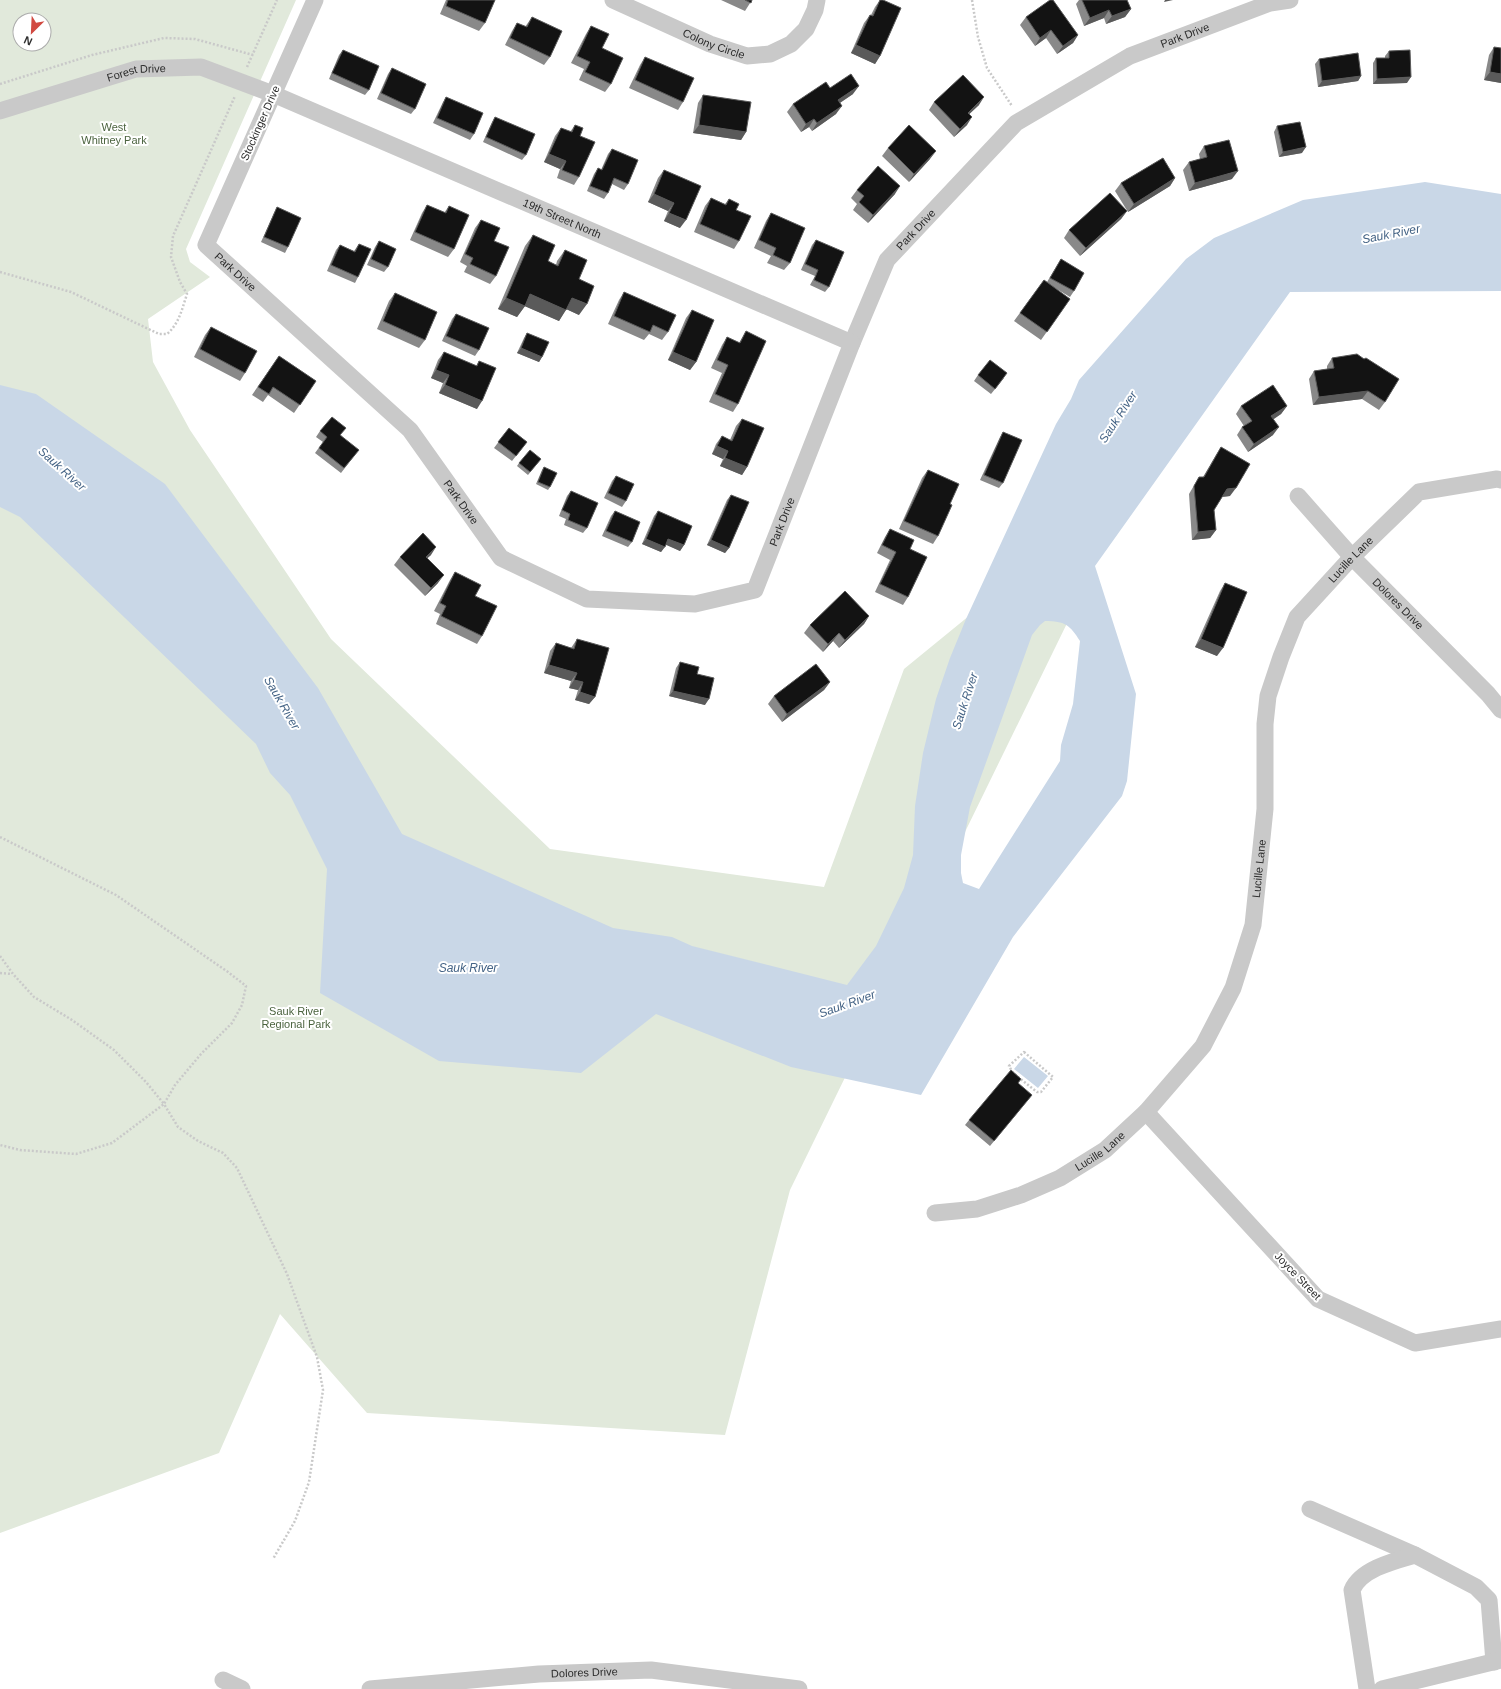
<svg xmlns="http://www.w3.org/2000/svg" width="1501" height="1689" viewBox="0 0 1501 1689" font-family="Helvetica,sans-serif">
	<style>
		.green { fill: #e1e9db; fill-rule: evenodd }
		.water { fill: #c9d7e7; fill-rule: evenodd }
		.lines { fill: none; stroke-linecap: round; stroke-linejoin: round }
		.path { stroke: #c9c9c9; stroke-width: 2.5; stroke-dasharray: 2 2; stroke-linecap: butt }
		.minor { stroke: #c9c9c9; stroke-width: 17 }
		.wall { fill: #898989 }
		.shaded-wall { fill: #5a5a5a }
		.building { fill: #131313; stroke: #5a5a5a }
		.labels { text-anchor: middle; stroke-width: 4; stroke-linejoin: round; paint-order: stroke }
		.street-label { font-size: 11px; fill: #2c2c2c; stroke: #fff }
		.park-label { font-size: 11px; fill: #4b633f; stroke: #fff }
		.water-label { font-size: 12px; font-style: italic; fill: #446385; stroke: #fff }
	</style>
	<rect width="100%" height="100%" fill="#fff"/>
	<path class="green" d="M0,0h296l-110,249 4,13 20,15 -62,42 5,43 37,68 141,209 219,210 274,38 80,-218 71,-58 120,-45 -305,624 -65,245 -358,-22 -87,-99 -61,139 -219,80zM20,20h24v24h-24z"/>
	<path class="water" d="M1425,182l76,12v97l-211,1 -195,274 41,128 -9,87 -5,15 -109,141 -92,158 -130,-28 -135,-53 -75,59 -142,-12 -119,-68 7,-124 -37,-74 -20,-22 -14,-29 -236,-227 -20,-10v-122l36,9 129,90 153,204 84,146 211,94 59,9 20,9 155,39 29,-39 28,-58 9,-33 2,-49 8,-53 13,-54 14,-41 16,-39 90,-195 15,-25 8,-19 107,-121 28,-21 89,-38zM1045,621c20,0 25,4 35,20l-7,63 -12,41 -1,16 -81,128 -16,-6 -2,-10v-18l9,-48 62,-172 8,-10z
		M1024,1057l24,19 -10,12 -24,-19z"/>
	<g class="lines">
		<path class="path" d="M972,0l6,37 9,31 25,38
			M247,67l30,-67
			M0,84l92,-29 72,-17 31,1 58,16
			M0,272l71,20 88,42h8c12,-10 15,-25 20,-40l-7,-12 -9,-25 2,-21 62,-140
			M0,837l116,58 112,77 18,14 -4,19 -10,18 -31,31 -26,31 -11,19 14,23 20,14 25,12 14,15 50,106 30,83 6,33 -14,92 -14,39 -22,38
			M0,956l13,18 21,23 38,23 42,30 32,32 18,22 -52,39 -36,11 -56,-4 -20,-5
			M0,973l12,1
			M1024,1052l29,25 -12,15h-4l-24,-19 -4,-7z"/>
		<g class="minor">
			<path id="s1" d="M315,0l-109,245 204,185 91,128 86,41 108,5 60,-14 97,-247 35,-83 129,-137 114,-67 140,-53 20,-3"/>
			<path id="s2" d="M613,0l97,44 37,12 23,-2 21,-10 15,-15 9,-19 2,-10"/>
			<path id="s3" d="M0,111l136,-42 65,-2 72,27 579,249"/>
			<path id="s4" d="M1298,496l54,61 136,137 13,16"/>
			<path d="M1146,1112l172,187 97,44 86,-14"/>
			<path id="s5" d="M935,1213l42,-4 44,-14 39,-17 45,-28 41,-38 57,-66 30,-58 20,-63 12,-116v-85l3,-28 13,-39 16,-40 55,-60 67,-65 78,-13 4,1"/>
			<path d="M1310,1509l105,46"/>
			<path d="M223,1680l19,9"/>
			<path id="s6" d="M370,1689l169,-15 112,-4 148,19"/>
			<path d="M1367,1689l-15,-99c9,-21 42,-29 63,-35l61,32 13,13 5,62"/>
			<path d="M1382,1689l119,-29"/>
		</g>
	</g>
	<path class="wall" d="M446,0h49l-10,23 -6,8 -39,-17z
		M721,0h31l-7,11z
		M880,0v56l-5,8 -24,-11 13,-30 6,-8h1l4,-8z
		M1079,0h48l4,9 -6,8 -19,7 -2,-6 -20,8 -8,-22z
		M532,17l18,40 -6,8 -39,-20 7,-14 5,-8 8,4z
		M1026,17l52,18 -5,8 -16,11 -11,-16 -11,8 -15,-21z
		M591,26l20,58 -6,8 -26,-12 5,-11 -13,-6 15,-29z
		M1494,47l7,36 -17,-3 5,-25z
		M343,50l26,40 -4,5 -36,-16 10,-24z
		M1389,51l18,32 -34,1v-21l3,-5h9v-2z
		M645,57l38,45 -5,8 -49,-22 11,-23z
		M1319,59l42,17 -3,5 -40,6 -3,-23z
		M392,68l23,41 -4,5 -34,-15 11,-25z
		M830,88l23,6 -13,9 -4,11 -24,17 -3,-4 -8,5 -14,-20 6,-8z
		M703,95l43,37 -5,8 -48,-7 5,-30z
		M446,97l28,37 -4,6 -37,-17 10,-21z
		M934,102l45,3 -10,9 -2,11 -13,12 -25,-27z
		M495,117l31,38 -4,5 -39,-18 9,-20z
		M575,125l5,11 -1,41 -5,8 -17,-7 3,-9 -16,-7 11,-26 6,-8 9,4z
		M1277,126l25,27 -23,4 -5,-25z
		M1204,146l28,33 -43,12 -6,-21 6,-8 11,-3 -1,-5z
		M888,148l42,11 -21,23 -27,-26z
		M612,149l16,35 -4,6 -12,-6 -4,9 -4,6 -17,-8 7,-17 4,-6 3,2 7,-16z
		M664,170l16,58 -16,-7 4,-10 -20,-9 10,-24z
		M1175,178l-5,8 -42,26 -13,-21 6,-8z
		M857,190l38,4 -27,29 -15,-13 4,-6 -6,-6z
		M711,198l14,6 4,-5 7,11 3,31 -5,8 -40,-17 11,-26z
		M427,205l17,8 5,-7 5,43 -6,8 -38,-17 12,-27z
		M277,207l11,40 -3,6 -24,-11 13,-29z
		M1127,211l-6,8 -41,37 -16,-18 5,-8z
		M771,213l19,50 -6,7 -17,-7 4,-7 -17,-8 12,-27z
		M481,220l13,21 2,35 -6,8 -26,-12 3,-6 -7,-4 15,-34z
		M533,235l15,26 8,4 1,-4 8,-11 14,29v36l-13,-6 -7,12 -34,-15 -8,11 -19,-8 27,-63z
		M816,240l13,47 -4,5 -15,-7 5,-9 -14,-6 11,-25z
		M379,241l9,26 -4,5 -17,-7 8,-18z
		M359,244l-1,33 -3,6 -28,-12 9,-21 4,-5 14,6z
		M1061,259l13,32 -4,6 -15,-9 15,11 -29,41 -27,-19 30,-41 3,2z
		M624,292l44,40 -6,8 -13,-6 -5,6 -36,-16 11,-24z
		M395,293l30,47 -6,8 -42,-19 12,-28z
		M692,310l4,52 -6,8 -22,-10 18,-42z
		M456,314l23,36 -4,6 -33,-15 10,-22z
		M211,327l34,46 -5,8 -46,-24 11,-22z
		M746,331l-8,73 -5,8 -24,-10 13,-29 -11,-5 11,-23 5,-8 12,6z
		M527,333l15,24 -3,5 -22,-9 7,-15z
		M444,352l32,14 3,-5 -2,48 -38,-16 4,-10 -12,-5 7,-18z
		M279,356l37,25 -22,32 -26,-18 -5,7 -11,-7z
		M1332,358l53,44 -6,8 -17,-11 -49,6 -4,-26 5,-8 13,-2v-3z
		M978,375l26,3 -13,16 -17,-13z
		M1241,406h46l-6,8 -7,5 -1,16 -25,17 -11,-17 5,-8 2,-1 -8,-12z
		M742,419l5,48 -5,8 -22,-9 3,-7 -11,-5 4,-10 6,-8 8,4 6,-14z
		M509,428l18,14 -15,19 -18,-13z
		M320,431l21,4 14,20 -14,18 -26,-20 8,-11 -7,-5z
		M1003,432v51l-4,5 -19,-8 20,-43z
		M1221,447l9,49 -8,1 -8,13 2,20 -6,8 -18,2 -3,-46 10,-17h4l13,-22z
		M541,459l-13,16 -11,-9 2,-3z
		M544,467l6,20 -2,3 -12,-6 6,-14z
		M928,470l22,34 -12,32 -5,8 -34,-15 23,-51z
		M616,476l10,25 -4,6 -18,-9 8,-17z
		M571,491l16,37 -4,5 -19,-8 2,-6 -7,-3 8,-20z
		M731,495l-2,53 -4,5 -18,-8 20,-45z
		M615,511l17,31 -4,5 -26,-11 9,-20z
		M658,511l26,34 -4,6 -14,-7 -5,8 -19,-8 12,-28z
		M890,529l20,20 -2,48 -5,8 -28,-13 15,-32 -13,-7 8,-16z
		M431,555l-4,3 11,25 -13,13 -31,-31 6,-8z
		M455,572l20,24 7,40 -5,8 -41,-20 4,-10 -6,-3 16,-31z
		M1225,583l-8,73 -22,-9 25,-56z
		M869,616l-5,8 -25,24 -6,-7 -10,11 -19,-19 6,-8z
		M577,639l18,58 -6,7 -14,-4 3,-10 -9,-2 2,-7 -27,-8 6,-22 6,-8 15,5z
		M680,662l17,12 8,31 -36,-9 7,-28z
		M830,682l-6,8 -42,32 -14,-18 6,-8z
		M1032,1095l-42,51 -25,-21 4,-5z"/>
	<path class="shaded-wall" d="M1165,0h8l-9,2z
		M1131,9l-6,8 -19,7 6,-8z
		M1109,10l-5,8 -20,8 6,-8z
		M1051,30l-5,8 -11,8 5,-8z
		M1078,35l-5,8 -16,11 6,-8z
		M856,45l24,11 -5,8 -24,-11z
		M1490,72l11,2v9l-17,-3z
		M1361,76l-3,5 -40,6 4,-6z
		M1411,77l-4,6 -34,1 4,-5z
		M859,86l-6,8 -21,14 6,-8z
		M984,97l-5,8 -17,16 6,-8z
		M842,106l-6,8 -24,17 5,-8z
		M972,117l-5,8 -13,12 6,-8z
		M814,119l-5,8 -8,5 5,-8z
		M699,125l47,7 -5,8 -48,-7z
		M1306,147l-4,6 -23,4 4,-5z
		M936,151l-6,8 -21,23 5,-8z
		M549,154l17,7 -6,8 -16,-7z
		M1238,171l-6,8 -43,12 6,-8z
		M1175,178l-5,8 -42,26 6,-8z
		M900,186l-5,8 -27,29 5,-8z
		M654,194l20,9 -6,8 -20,-9z
		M1127,211l-6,8 -41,37 6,-8z
		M669,213l17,7 -6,8 -16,-7z
		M530,294l36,16 -7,11 -37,-16z
		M506,298l19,8 -8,11 -19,-8z
		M572,298l15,6 -8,11 -15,-7z
		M521,348l21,9 -3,5 -22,-9z
		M673,352l23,10 -6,8 -22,-10z
		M436,370l13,5 -6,8 -12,-5z
		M445,385l37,16 -5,8 -38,-16z
		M1368,391l-6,8 -49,6 6,-8z
		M1287,406l-6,8 -15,10 5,-8z
		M1279,427l-6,8 -25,17 6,-8z
		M717,446l11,5 -5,8 -11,-5z
		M725,458l22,9 -5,8 -22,-9z
		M1236,488l-6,8 -9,1 6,-8z
		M1216,530l-6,8 -18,2 6,-8z
		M646,539l19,8 -4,5 -19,-8z
		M668,539l16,6 -4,6 -16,-7z
		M711,540l18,8 -4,5 -18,-8z
		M436,547l-5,8 -11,10 6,-8z
		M444,575l-6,8 -13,13 6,-8z
		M869,616l-5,8 -25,24 6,-8z
		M839,633l-6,8 -10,11 5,-8z
		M1201,639l22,9 -6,8 -22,-9z
		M549,665l28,8 -6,8 -27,-8z
		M574,680l9,2 -5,8 -9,-2z
		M830,682l-6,8 -42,32 5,-8z
		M673,691l36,8 -4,6 -36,-9z
		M580,692l15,5 -6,7 -14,-4z"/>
	<path class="building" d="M448,0h47l-10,23 -39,-17z
		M745,0h7l-1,3z
		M880,0h3l18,8 -21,48 -24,-11 14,-30 3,1z
		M1050,0h3l25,35 -15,11 -12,-16 -11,8 -14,-21z
		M1082,0h45l4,9 -19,7 -3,-6 -19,8z
		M532,17l30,14 -12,26 -40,-19 7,-15 10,4z
		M591,26l18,8 -7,14 21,10 -12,26 -26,-12 5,-10 -13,-6z
		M1494,47l7,1v26l-11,-2z
		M343,50l36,16 -10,24 -37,-17z
		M1410,50l1,27 -34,2 -1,-21h13v-7z
		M1358,53l3,23 -39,5 -3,-22z
		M645,57l49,21 -11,24 -48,-22z
		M392,68l34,16 -11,25 -34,-16z
		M851,74l8,12 -21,14 4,6 -25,17 -3,-4 -8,5 -13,-20 33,-22 4,6z
		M963,75l21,22 -16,16 4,4 -12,12 -26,-27z
		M703,95l48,7 -5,30 -47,-7z
		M446,97l37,16 -9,21 -37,-16z
		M495,117l40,17 -9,21 -40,-18z
		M1300,122l6,25 -23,5 -6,-26z
		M575,125l8,3 -3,8 15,6 -16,35 -17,-7 4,-9 -17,-7 12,-26 11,4z
		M909,125l27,26 -22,23 -26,-26z
		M1229,140l9,31 -43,12 -6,-21 18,-5 -3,-11z
		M612,149l26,11 -10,24 -14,-6 -6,15 -18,-7 8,-18 4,2z
		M1163,158l12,20 -41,26 -13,-21z
		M878,166l22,20 -27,29 -14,-13 5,-6 -7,-6z
		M664,170l37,16 -15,34 -17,-7 5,-10 -20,-9z
		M1110,193l17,18 -41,37 -17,-18z
		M711,198l15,7 3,-6 10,5 -3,6 15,6 -12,25 -39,-17z
		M427,205l19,8 3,-7 20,9 -15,34 -39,-17z
		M277,207l24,11 -13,29 -24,-10z
		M771,213l34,15 -15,35 -17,-8 3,-7 -17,-8z
		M481,220l19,8 -6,13 15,6 -13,29 -26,-12 3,-6 -8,-4z
		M533,235l22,10 -7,16 10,5 7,-16 22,10 -8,19 15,7 -7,18 -15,-6 -6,12 -36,-16 -5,12 -19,-8z
		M816,240l28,12 -15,35 -15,-7 4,-10 -13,-6z
		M379,241l17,8 -8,18 -17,-8z
		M359,244l12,5 -13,28 -27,-12 9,-20 15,7z
		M1061,259l23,14 -10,18 -24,-13z
		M1044,280l26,19 -23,33 -27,-19z
		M624,292l52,23 -8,17 -15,-7 -3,7 -36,-16z
		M395,293l42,19 -12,28 -42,-19z
		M692,310l22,10 -18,42 -23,-10z
		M456,314l33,14 -10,22 -33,-14z
		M211,327l46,24 -12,22 -45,-24z
		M746,331l20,10 -28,63 -23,-10 13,-29 -11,-5 10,-23 13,6z
		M527,333l22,9 -7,15 -21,-9z
		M444,352l33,14 2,-5 17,7 -14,33 -37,-16 4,-10 -13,-5z
		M1357,354l7,5 2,-1 33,21 -14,23 -17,-11 -49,6 -5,-26 20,-3 -2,-10z
		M279,356l37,25 -16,24 -27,-18 -4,7 -11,-7z
		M990,360l17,13 -12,16 -17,-14z
		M1273,385l14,21 -16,10 8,11 -25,17 -12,-17 10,-6 -11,-15z
		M332,417l14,11 -6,7 19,15 -15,18 -25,-20 8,-11 -7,-6z
		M742,419l22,9 -17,39 -22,-9 3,-7 -11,-5 5,-10 10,5z
		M509,428l18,14 -11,14 -18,-14z
		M1003,432l19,8 -19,43 -19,-8z
		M1221,447l29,17 -14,24 -9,1 -13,21 2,20 -18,2 -4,-46 5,-9h5z
		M530,450l11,9 -11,13 -11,-9z
		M544,467l13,6 -7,14 -12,-5z
		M928,470l31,14 -9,20 2,1 -14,31 -34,-15z
		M616,476l18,8 -8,17 -18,-8z
		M571,491l27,12 -11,25 -19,-8 2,-6 -8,-4z
		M731,495l18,7 -20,46 -18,-8z
		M615,511l25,11 -8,20 -26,-11z
		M658,511l34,15 -8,19 -16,-6 -3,8 -19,-8z
		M890,529l24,11 -4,9 17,8 -19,40 -28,-13 16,-32 -14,-7z
		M423,533l13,14 -10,10 18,18 -13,13 -31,-31z
		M455,572l26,13 -6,11 22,10 -15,30 -41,-20 5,-10 -6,-3z
		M1225,583l22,9 -24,56 -22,-9z
		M845,591l24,25 -24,24 -6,-7 -11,11 -18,-19z
		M577,639l32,9 -14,49 -15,-5 3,-10 -9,-2 3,-7 -28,-8 7,-22 18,6z
		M680,662l19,5 -2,7 17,4 -5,21 -36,-8z
		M816,664l14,18 -43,32 -13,-18z
		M1011,1070l10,9 -3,4 14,12 -38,46 -25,-21z"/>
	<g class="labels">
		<g class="street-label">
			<text dy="4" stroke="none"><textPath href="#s1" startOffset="1700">Park Drive</textPath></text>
			<text dy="4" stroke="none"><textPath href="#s2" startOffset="110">Colony Circle</textPath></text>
			<text dy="4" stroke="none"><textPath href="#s3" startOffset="142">Forest Drive</textPath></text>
			<text transform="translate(260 123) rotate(-66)" y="4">Stockinger Drive</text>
			<text dy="4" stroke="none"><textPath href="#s3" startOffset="599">19th Street North</textPath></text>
			<text dy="4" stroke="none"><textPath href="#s1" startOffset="1363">Park Drive</textPath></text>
			<text dy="4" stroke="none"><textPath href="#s1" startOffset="308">Park Drive</textPath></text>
			<text dy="4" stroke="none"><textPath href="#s1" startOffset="632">Park Drive</textPath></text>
			<text dy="4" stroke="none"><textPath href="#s1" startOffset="1039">Park Drive</textPath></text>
			<text dy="4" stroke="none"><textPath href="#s5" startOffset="851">Lucille Lane</textPath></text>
			<text dy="4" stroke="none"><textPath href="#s4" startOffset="147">Dolores Drive</textPath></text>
			<text dy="4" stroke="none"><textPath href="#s5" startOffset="515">Lucille Lane</textPath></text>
			<text dy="4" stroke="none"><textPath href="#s5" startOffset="179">Lucille Lane</textPath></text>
			<text transform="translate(1298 1276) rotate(46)" y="4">Joyce Street</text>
			<text dy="4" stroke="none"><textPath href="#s6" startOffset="215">Dolores Drive</textPath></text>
		</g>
		<g class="park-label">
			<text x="114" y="131">West<tspan x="114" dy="13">Whitney Park</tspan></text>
			<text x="296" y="1015">Sauk River<tspan x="296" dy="13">Regional Park</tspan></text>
		</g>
		<g class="water-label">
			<text transform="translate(1391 234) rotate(-11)" y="4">Sauk River</text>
			<text transform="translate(1118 417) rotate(-57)" y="4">Sauk River</text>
			<text transform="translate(62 469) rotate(42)" y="4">Sauk River</text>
			<text transform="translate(965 701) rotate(-72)" y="4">Sauk River</text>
			<text transform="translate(282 703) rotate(60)" y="4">Sauk River</text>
			<text x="468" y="972">Sauk River</text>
			<text transform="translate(847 1004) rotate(-20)" y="4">Sauk River</text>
		</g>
	</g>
	<g transform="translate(32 32) rotate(204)"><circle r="19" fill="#ffffff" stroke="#ababab"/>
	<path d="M0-3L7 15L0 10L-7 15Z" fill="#d14941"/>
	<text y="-6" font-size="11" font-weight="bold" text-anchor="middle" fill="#2c2c2c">N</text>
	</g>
</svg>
